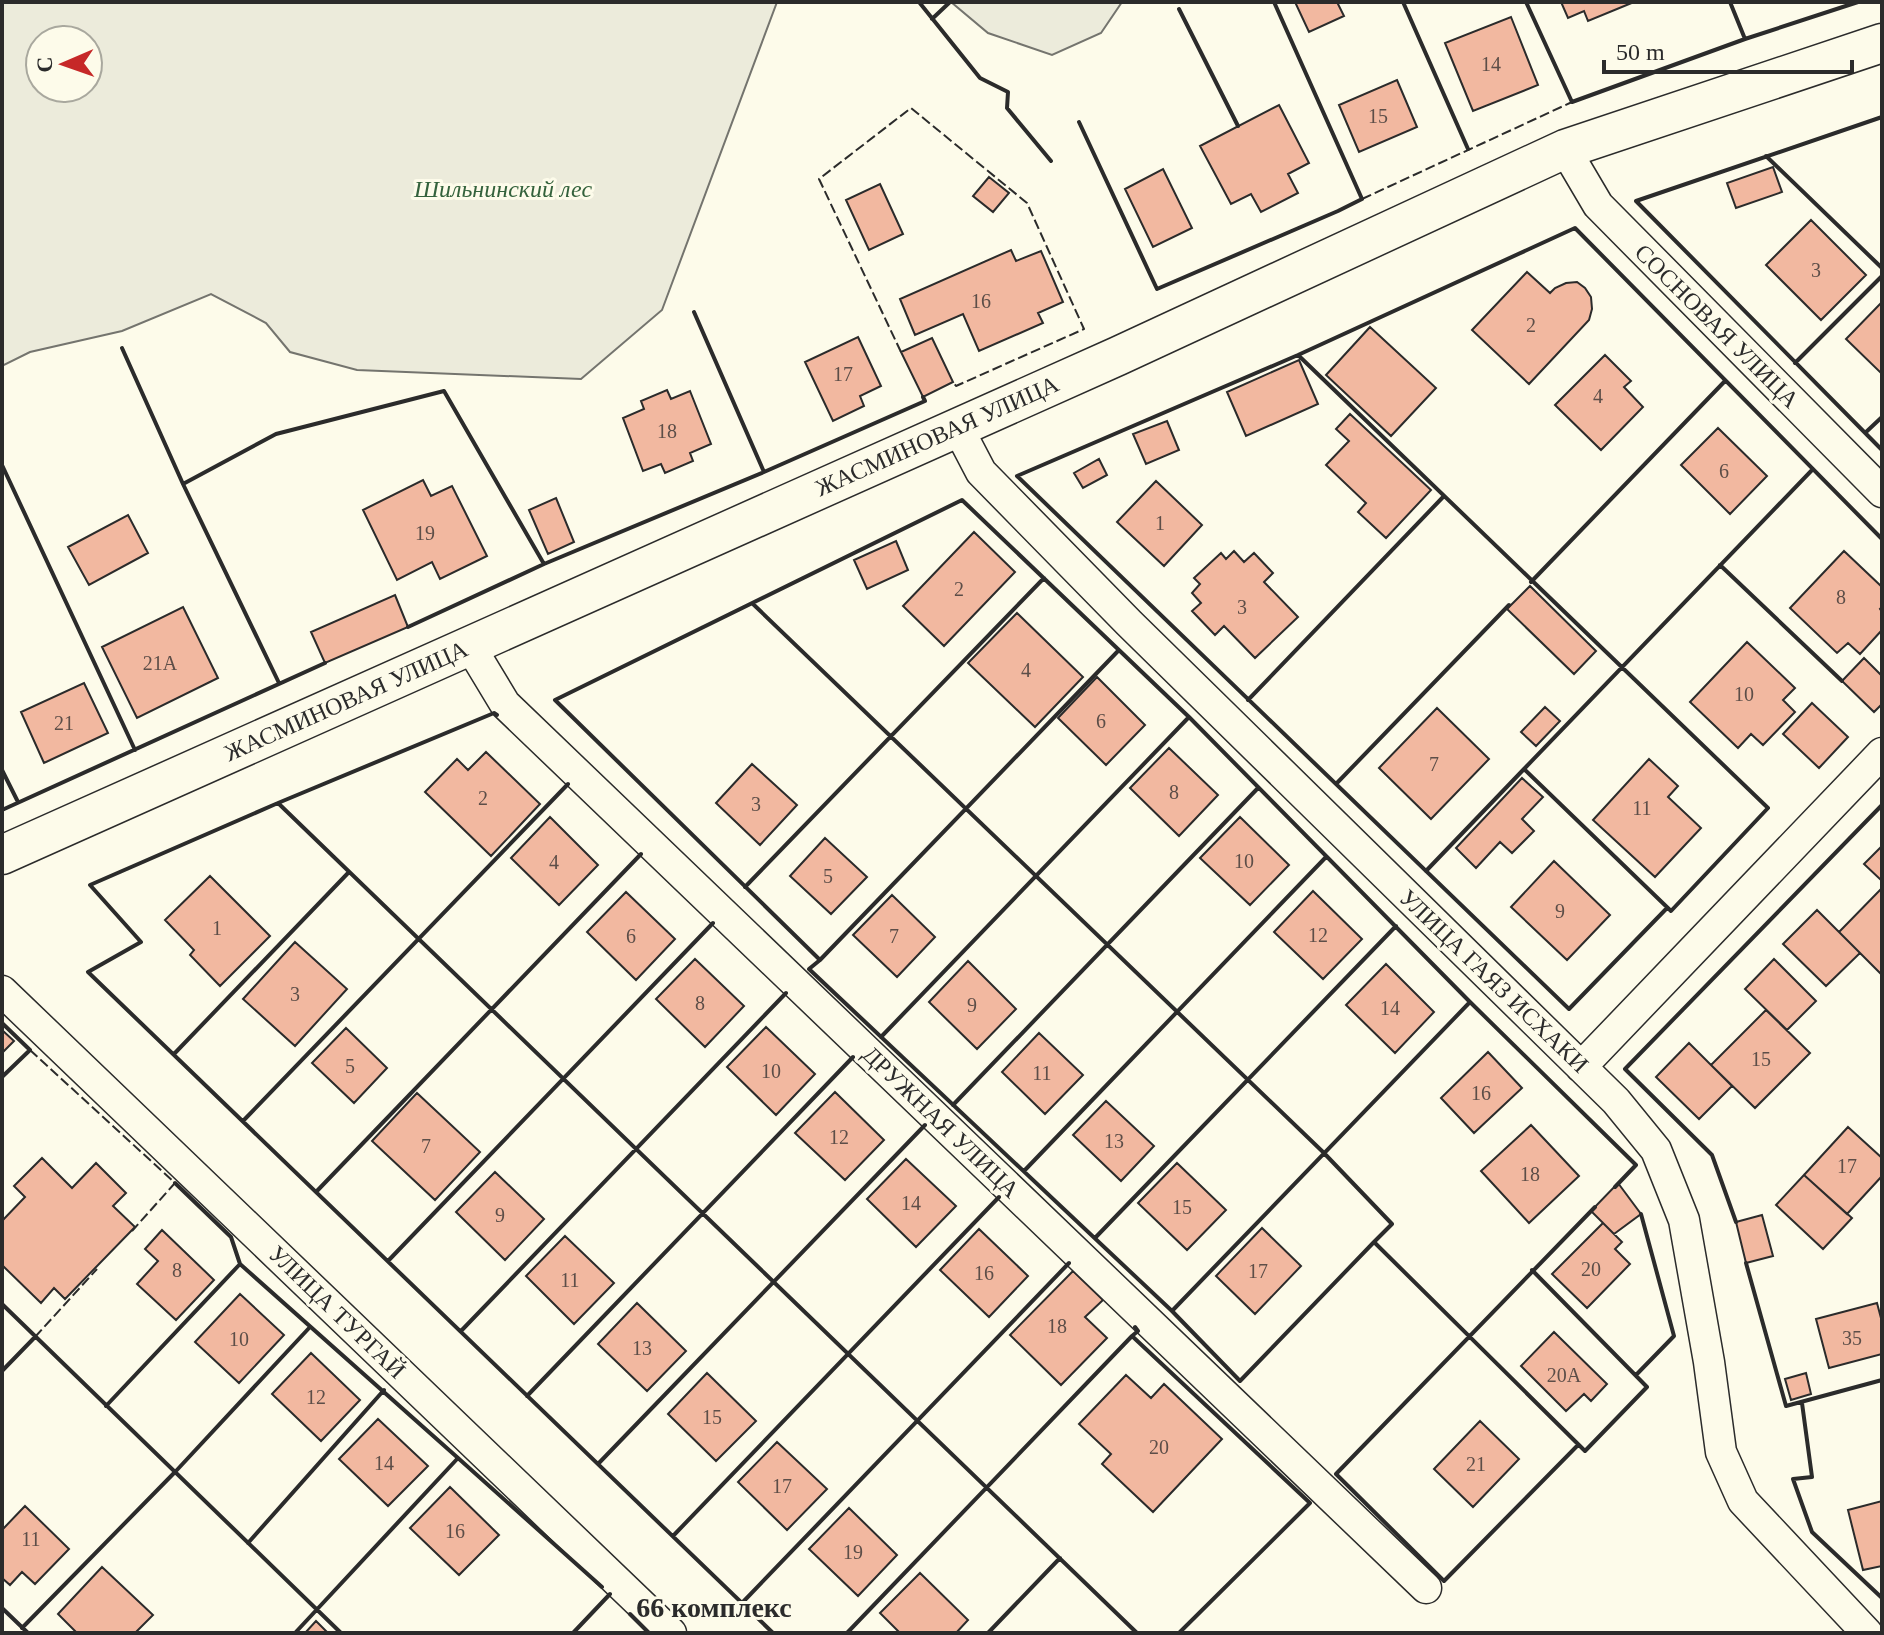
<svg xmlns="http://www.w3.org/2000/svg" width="1884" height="1635" viewBox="0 0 1884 1635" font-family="Georgia,serif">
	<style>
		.green { fill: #ecebdb; stroke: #74746e; stroke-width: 2; fill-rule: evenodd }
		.building { fill: #f2b8a0; stroke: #2b2b2b; stroke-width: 2 }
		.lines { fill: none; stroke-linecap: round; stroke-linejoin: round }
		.minor-casing { stroke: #2b2b2b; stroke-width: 33 }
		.tertiary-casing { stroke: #2b2b2b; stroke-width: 41 }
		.minor { stroke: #fdfbea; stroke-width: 30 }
		.tertiary { stroke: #fdfbea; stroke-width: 38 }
		.fence { stroke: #2b2b2b; stroke-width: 2; stroke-dasharray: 10 4; stroke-linecap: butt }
		.wall { stroke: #2b2b2b; stroke-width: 4 }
		.labels { text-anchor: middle; stroke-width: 6; stroke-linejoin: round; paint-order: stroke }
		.number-label { font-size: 20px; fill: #5d4e48 }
		.park-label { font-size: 24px; font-style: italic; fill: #34623c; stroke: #fdfbea }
		.street-label { font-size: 24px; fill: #2b2b2b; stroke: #fdfbea }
		.quarter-label { font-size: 28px; font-weight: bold; fill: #2b2b2b; stroke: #fdfbea }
	</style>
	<rect width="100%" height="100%" fill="#fdfbea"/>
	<path class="green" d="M2,2h775l-115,308 -81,69 -224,-9 -67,-18 -24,-29 -55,-29 -89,37 -92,21 -28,14zM40,40h48v48h-48z
		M951,2h171l-21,31 -49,22 -64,-22z"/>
	<path class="building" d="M1295,2h42l7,14 -35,16z
		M1561,2h73l-46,19 -4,-10 -16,7z
		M1511,17l27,68 -65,26 -28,-68z
		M1397,80l20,47 -58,25 -20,-47z
		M1279,105l30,58 -21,11 10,19 -37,19 -10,-18 -20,10 -31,-58z
		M1773,167l9,25 -46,16 -9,-25z
		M1163,169l29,59 -39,19 -28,-58z
		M989,177l20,16 -16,19 -20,-16z
		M880,184l23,50 -34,16 -23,-50z
		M1811,220l55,55 -45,45 -55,-55z
		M1011,250l5,11 25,-10 22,51 -25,11 5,10 -64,28 -16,-37 -48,21 -15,-36z
		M1527,272l23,21 5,-5 11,-5 11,-1 8,6 6,9 1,12 -3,11 -60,64 -57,-54z
		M1882,302v72l-36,-35z
		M1370,327l66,61 -45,48 -65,-61z
		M858,337l23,49 -21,10 4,10 -31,15 -28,-59z
		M932,338l21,44 -30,15 -22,-45z
		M1605,355l26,26 -7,6 19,20 -42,43 -46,-45z
		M1299,360l19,44 -72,32 -19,-44z
		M667,390l4,9 19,-8 21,53 -21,9 3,8 -28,12 -4,-9 -18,7 -20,-53 21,-9 -3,-8z
		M1350,414l81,76 -45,48 -28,-26 8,-9 -40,-38 23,-24 -13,-12z
		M1167,421l12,29 -33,14 -13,-30z
		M1718,428l49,48 -37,38 -49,-49z
		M1099,459l8,16 -24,13 -9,-15z
		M423,480l8,16 21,-10 35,70 -47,23 -8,-17 -35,18 -34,-70z
		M1156,481l46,44 -38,41 -47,-44z
		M556,498l18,44 -26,12 -19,-44z
		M128,515l20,38 -59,32 -21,-38z
		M974,532l41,40 -71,74 -41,-40z
		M896,541l12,29 -41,19 -13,-29z
		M1234,551l10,11 10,-9 19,20 -9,9 34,35 -43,41 -31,-32 -9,9 -23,-24 9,-8 -9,-10 8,-9 -6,-6 27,-25 5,6z
		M1844,551l38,36v20l-2,2 2,3v18l-22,24 -12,-11 -11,10 -47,-45z
		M1530,586l66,65 -22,23 -67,-65z
		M395,595l13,32 -83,36 -14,-31z
		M183,607l35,71 -81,40 -35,-71z
		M1017,613l66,64 -48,50 -67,-64z
		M1747,642l48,46 -12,12 12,12 -32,33 -12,-11 -13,14 -48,-46z
		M1864,658l18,18v28l-8,8 -32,-31z
		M1097,677l48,48 -39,40 -48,-47z
		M84,683l24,50 -64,30 -23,-51z
		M1812,703l36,34 -29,31 -36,-34z
		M1545,707l15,14 -24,25 -15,-14z
		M1437,708l52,51 -58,60 -52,-51z
		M1169,748l49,47 -39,41 -49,-48z
		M486,752l54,52 -49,52 -66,-64 32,-33 11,11z
		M1649,759l29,27 -10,11 33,31 -46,49 -62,-57z
		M752,764l45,41 -37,40 -44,-42z
		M1522,778l21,19 -21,22 12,12 -22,22 -12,-11 -24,26 -20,-20z
		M550,817l48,48 -39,40 -48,-47z
		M1240,817l49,48 -39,40 -50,-47z
		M825,838l42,39 -36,37 -41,-38z
		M1882,846v35l-18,-17z
		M1554,861l56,54 -43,45 -56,-53z
		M210,876l60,60 -50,50 -30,-31 4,-5 -29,-30z
		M1882,888v87l-43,-43z
		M1313,891l49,48 -39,40 -49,-47z
		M626,892l49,47 -39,41 -49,-48z
		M892,895l43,42 -38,40 -44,-42z
		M1817,910l43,43 -34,33 -43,-42z
		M295,942l52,47 -52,57 -52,-47z
		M695,959l49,47 -39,41 -49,-48z
		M1774,959l42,42 -29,29 -42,-41z
		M968,961l48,48 -39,40 -48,-47z
		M1386,964l48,48 -39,41 -49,-48z
		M1766,1010l44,43 -55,55 -44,-43z
		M766,1027l49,47 -39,41 -49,-48z
		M346,1028l41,40 -33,35 -42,-40z
		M2,1030l12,11 -12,12z
		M1039,1033l44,42 -38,39 -43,-42z
		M1689,1043l43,43 -33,33 -43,-42z
		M1488,1052l34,36 -48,45 -33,-35z
		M835,1092l49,48 -39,40 -50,-47z
		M417,1093l63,59 -45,48 -63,-59z
		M1106,1101l48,45 -33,35 -48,-46z
		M1531,1125l48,51 -50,47 -48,-52z
		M1848,1127l34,31v18l-35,38 -43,-39z
		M42,1158l30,30 24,-25 30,30 -13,13 22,21 -70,72 -11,-11 -13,15 -39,-38v-44l23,-24 -11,-11z
		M906,1159l50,47 -40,41 -49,-48z
		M1177,1163l49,47 -39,40 -49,-47z
		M495,1172l49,47 -39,41 -49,-48z
		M1804,1175l48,43 -29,31 -47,-44z
		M1618,1183l23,31 -27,20 -23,-23z
		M1762,1215l11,41 -27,7 -10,-41z
		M1603,1223l19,19 -7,7 15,15 -43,44 -35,-34z
		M1262,1228l39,38 -46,48 -39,-38z
		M979,1229l49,47 -39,41 -49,-47z
		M162,1230l52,50 -38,40 -39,-36 21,-23 -13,-12z
		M565,1236l49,47 -40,41 -48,-48z
		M1073,1271l30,29 -18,17 22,21 -46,47 -51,-50z
		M240,1294l44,41 -45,48 -44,-41z
		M637,1303l49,48 -39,40 -49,-47z
		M1877,1303l5,19v32l-53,14 -13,-49z
		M1554,1332l53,52 -16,17 -7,-7 -18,17 -45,-45z
		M311,1353l49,47 -39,41 -49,-47z
		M707,1373l49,48 -40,40 -48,-47z
		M1806,1373l5,21 -20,6 -6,-21z
		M1126,1375l25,23 13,-14 58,55 -69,73 -51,-48 9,-10 -32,-30z
		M378,1419l50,47 -40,40 -49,-47z
		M1480,1421l39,38 -46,48 -39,-38z
		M777,1442l50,47 -40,41 -49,-48z
		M450,1487l49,48 -40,40 -49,-47z
		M1882,1501v65l-19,4 -15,-60z
		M25,1506l44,43 -34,35 -13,-12 -12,13 -8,-7v-48z
		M849,1508l48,47 -39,41 -49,-47z
		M102,1567l51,48 -18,18h-58l-19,-19z
		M920,1573l48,47 -12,13h-56l-20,-20z
		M316,1621l12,12h-23z"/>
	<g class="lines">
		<defs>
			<path id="minor" d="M1565,149l33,56 284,287
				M958,428l23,44 148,151 487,478 40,49 28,70 25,142 12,90 22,49 124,132
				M470,646l35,58 921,884
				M2,991l669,642
				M1581,1067l301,-314"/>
			<path id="tertiary" d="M2,855l1116,-499 447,-207 317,-106"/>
		</defs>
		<use href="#minor" class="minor-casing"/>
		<use href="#tertiary" class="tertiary-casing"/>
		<use href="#minor" class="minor"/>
		<use href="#tertiary" class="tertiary"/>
		<path class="fence" d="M1362,199l210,-97
			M901,352l-82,-173 92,-71 116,95 57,126 -128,57 -3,-4
			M30,1050l145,133 -43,48
			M35,1337l62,-68"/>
		<path class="wall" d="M919,2l61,76 28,14 -1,16 44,53
			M1403,2l65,147
			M1526,2l46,100 173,-63
			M1730,2l15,37 113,-37
			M1179,9l59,117
			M932,19l18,-17
			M1882,117l-246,84 246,249
			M1079,122l78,167 181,-78 24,-12 -88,-197
			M1766,156l116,112
			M122,348l61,136 96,199
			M1298,355c157,151 313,302 470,453l-97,103 -147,-142c97,-100 193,-200 289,-300
			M1795,363l87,-87
			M1865,433l17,-16
			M2,465l133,285
			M764,472l161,-71 -2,-4
			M183,484l93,-50 168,-43 100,173
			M1720,565l122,116
			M1531,582l194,-201
			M753,604l570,548 69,72 -18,18 211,209 62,-64 -115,-117
			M408,627l136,-63 220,-92 -70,-160
			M1248,700l196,-204
			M497,715l-3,-2 -216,90 -188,82 51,57 -53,30 685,661
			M2,770l16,32
			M1336,784l173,-179
			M278,803l859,830
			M2,810l323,-147
			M1426,871l98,-102
			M745,887l299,-309
			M1667,908l-98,101 -552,-533 281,-121 277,-127 307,311
			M820,960l298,-309
			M2,1023l28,27 -28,27
			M881,1037l308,-320
			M174,1054l175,-182
			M953,1105l305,-317
			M243,1121l325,-337
			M1024,1171l302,-314
			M175,1183l56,54 9,27 218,194
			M316,1192l325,-338
			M1736,1222l-24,-67 -87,-86 257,-264
			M1095,1238l301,-312
			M1374,1242l-134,139 -68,-70 -363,-342 11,-9 -265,-260 407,-200 227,217 281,285 166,163 -21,22
			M388,1261l325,-338
			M1746,1263l40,143 96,-26
			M2,1304l339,329
			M1172,1311l298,-309
			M1135,1327l3,4 -6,5 178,167 -131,130
			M461,1331l325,-338
			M2,1371l33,-34
			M1636,1375l38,-39 -33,-122
			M527,1396l326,-339
			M1802,1403l10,74 -19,2 19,53 70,66
			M106,1406l134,-142
			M1578,1445l-134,136 -108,-107 259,-267
			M598,1464l327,-339
			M673,1536l326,-339
			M248,1543l136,-153
			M742,1603l327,-340
			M2,1608l26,25
			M630,1614l19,19
			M22,1628l154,-157 134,-144
			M295,1633l163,-175 144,129
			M573,1633l37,-39
			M847,1633l285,-297
			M988,1633l72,-75"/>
	</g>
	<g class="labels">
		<g class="number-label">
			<text x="1491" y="71">14</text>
			<text x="1378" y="123">15</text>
			<text x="1816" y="277">3</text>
			<text x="981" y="308">16</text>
			<text x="1531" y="332">2</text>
			<text x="843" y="381">17</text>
			<text x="1598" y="403">4</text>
			<text x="667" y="438">18</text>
			<text x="1724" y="478">6</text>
			<text x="1160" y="530">1</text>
			<text x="425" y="540">19</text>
			<text x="959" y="596">2</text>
			<text x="1841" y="604">8</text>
			<text x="1242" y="614">3</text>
			<text x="160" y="670">21А</text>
			<text x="1026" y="677">4</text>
			<text x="1744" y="701">10</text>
			<text x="1101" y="728">6</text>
			<text x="64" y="730">21</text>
			<text x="1434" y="771">7</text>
			<text x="1174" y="799">8</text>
			<text x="483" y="805">2</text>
			<text x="756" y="811">3</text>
			<text x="1642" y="815">11</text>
			<text x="1244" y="868">10</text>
			<text x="554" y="869">4</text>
			<text x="828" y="883">5</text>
			<text x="1560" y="918">9</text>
			<text x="217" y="935">1</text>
			<text x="1318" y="942">12</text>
			<text x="631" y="943">6</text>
			<text x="894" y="943">7</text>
			<text x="295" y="1001">3</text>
			<text x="700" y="1010">8</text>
			<text x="972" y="1012">9</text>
			<text x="1390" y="1015">14</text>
			<text x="1761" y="1066">15</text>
			<text x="350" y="1073">5</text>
			<text x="771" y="1078">10</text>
			<text x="1042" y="1080">11</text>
			<text x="1481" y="1100">16</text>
			<text x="839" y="1144">12</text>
			<text x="1114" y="1148">13</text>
			<text x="426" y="1153">7</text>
			<text x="1847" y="1173">17</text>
			<text x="1530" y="1181">18</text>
			<text x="911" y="1210">14</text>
			<text x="1182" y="1214">15</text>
			<text x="500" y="1222">9</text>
			<text x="1591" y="1276">20</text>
			<text x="177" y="1277">8</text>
			<text x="1258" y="1278">17</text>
			<text x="984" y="1280">16</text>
			<text x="570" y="1287">11</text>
			<text x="1057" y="1333">18</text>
			<text x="1852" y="1345">35</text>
			<text x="239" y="1346">10</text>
			<text x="642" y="1355">13</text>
			<text x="1564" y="1382">20А</text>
			<text x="316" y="1404">12</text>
			<text x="712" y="1424">15</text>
			<text x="1159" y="1454">20</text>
			<text x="384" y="1470">14</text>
			<text x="1476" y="1471">21</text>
			<text x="782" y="1493">17</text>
			<text x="455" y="1538">16</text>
			<text x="31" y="1546">11</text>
			<text x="853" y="1559">19</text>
		</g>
		<g class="park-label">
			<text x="503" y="197">Шильнинский лес</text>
		</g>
		<g class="street-label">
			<text transform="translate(1717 326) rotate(45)" y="8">СОСНОВАЯ УЛИЦА</text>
			<text transform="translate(937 436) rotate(-24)" y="8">ЖАСМИНОВАЯ УЛИЦА</text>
			<text transform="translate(346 701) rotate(-24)" y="8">ЖАСМИНОВАЯ УЛИЦА</text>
			<text transform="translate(1494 981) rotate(44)" y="8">УЛИЦА ГАЯЗ ИСХАКИ</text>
			<text transform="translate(941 1122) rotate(44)" y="8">ДРУЖНАЯ УЛИЦА</text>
			<text transform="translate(337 1312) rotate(44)" y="8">УЛИЦА ТУРГАЙ</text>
		</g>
		<g class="quarter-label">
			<text x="714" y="1617">66 комплекс</text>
		</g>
	</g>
	<rect width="1884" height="1635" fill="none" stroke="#2b2b2b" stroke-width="8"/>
	<g transform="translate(64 64) rotate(268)"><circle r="38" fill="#fdfbea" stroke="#a9a89e" stroke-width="2"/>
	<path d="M0-6L14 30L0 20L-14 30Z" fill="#c62828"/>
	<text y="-12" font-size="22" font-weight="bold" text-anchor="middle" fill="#2b2b2b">С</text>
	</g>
	<path d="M1604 60v12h248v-12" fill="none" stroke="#2b2b2b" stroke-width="4"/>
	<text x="1616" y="60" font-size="24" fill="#2b2b2b" stroke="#fdfbea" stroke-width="6" paint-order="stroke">50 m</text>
</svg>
